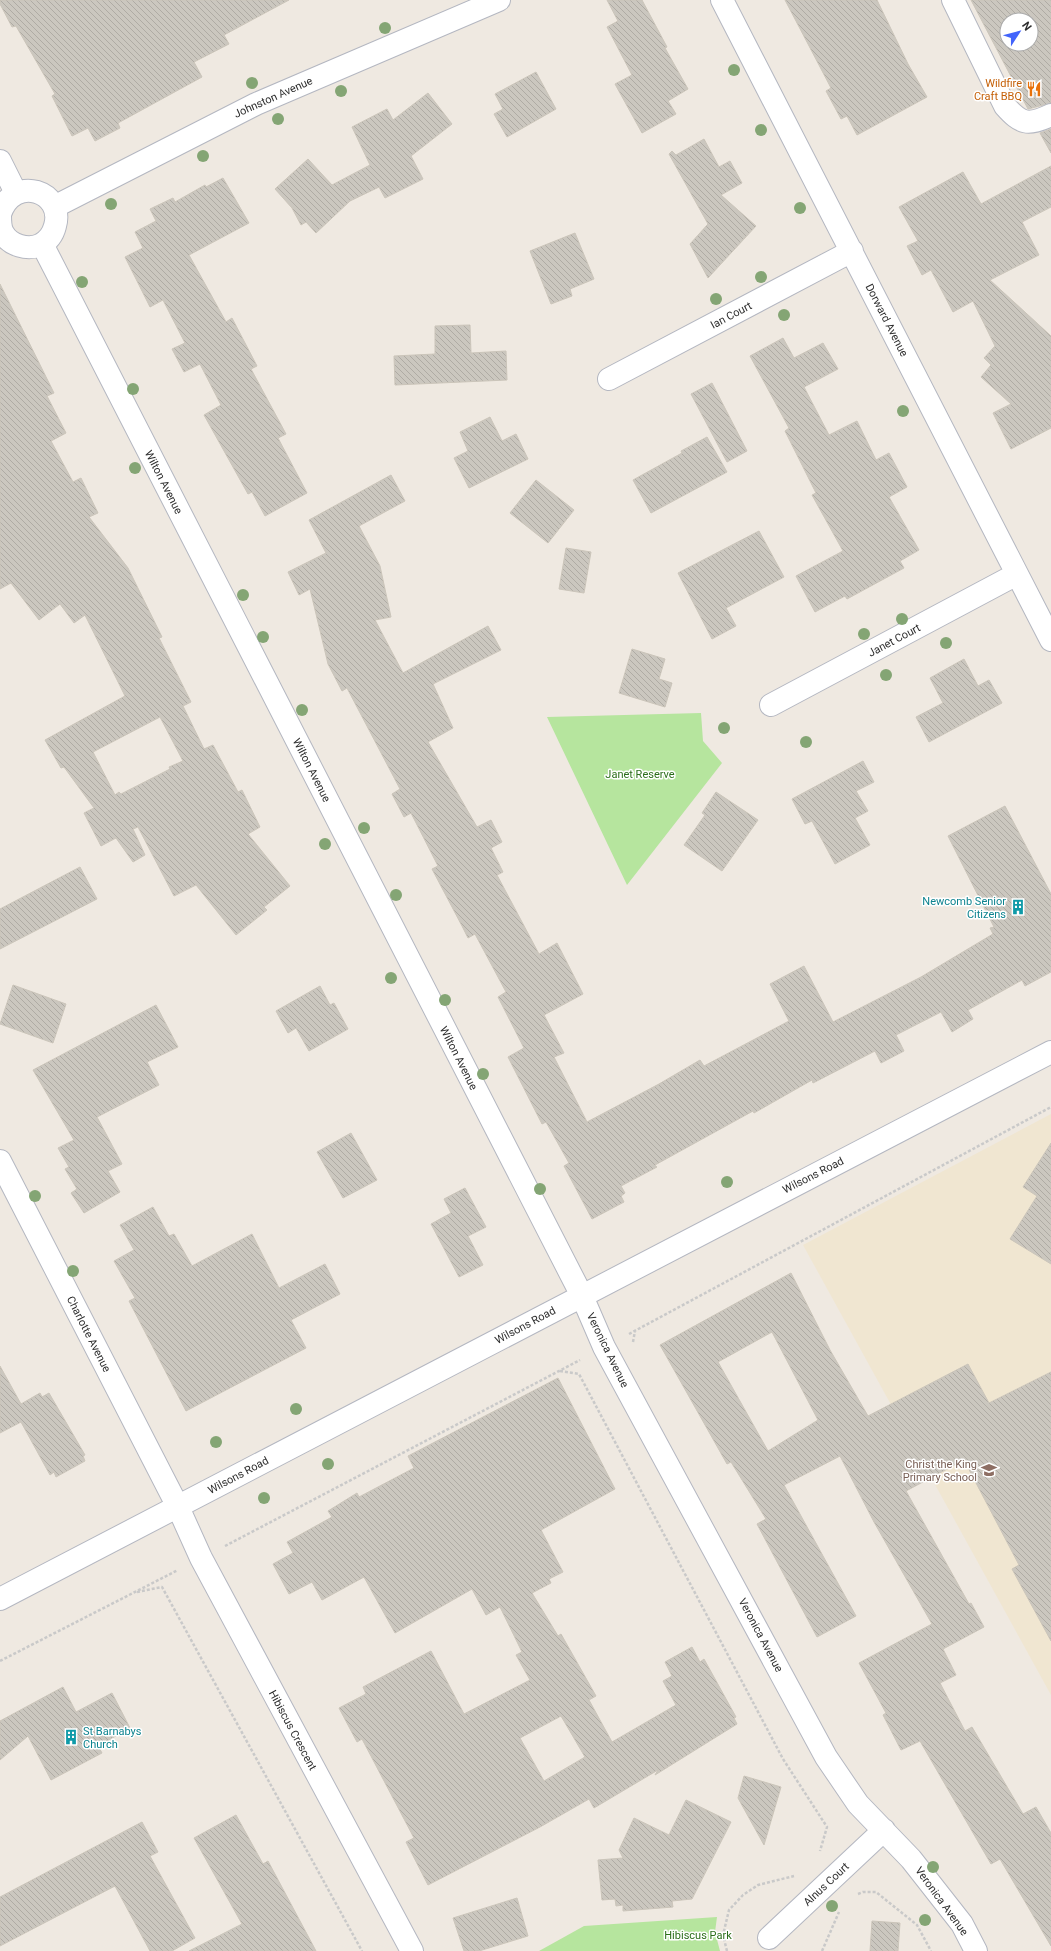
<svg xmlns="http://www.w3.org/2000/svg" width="1051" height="1951" viewBox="0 0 1051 1951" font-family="Roboto,sans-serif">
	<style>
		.education { fill: #f0e6d1 }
		.park { fill: #b6e59e }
		.building { fill: url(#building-back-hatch); stroke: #cbc5ba; fill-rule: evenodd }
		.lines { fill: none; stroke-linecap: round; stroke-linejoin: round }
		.minor-casing { stroke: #b4b7c1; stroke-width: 24 }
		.path { stroke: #c9c9c9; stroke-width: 2.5; stroke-dasharray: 3 2; stroke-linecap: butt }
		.minor { stroke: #fff; stroke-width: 22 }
		.tree { fill: #84a574 }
		.labels { text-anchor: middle; stroke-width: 3; stroke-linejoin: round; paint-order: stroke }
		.food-label { font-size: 11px; fill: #c56008; stroke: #fff; text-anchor: end }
		.street-label { font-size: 11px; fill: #2e2e2e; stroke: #fff }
		.park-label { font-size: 11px; fill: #2c6e1b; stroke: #fff }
		.culture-label { font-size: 11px; fill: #0d838f; stroke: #fff; text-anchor: end }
		.education-label { font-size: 11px; fill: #785e54; stroke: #fff; text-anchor: end }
	</style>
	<defs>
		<pattern id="building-back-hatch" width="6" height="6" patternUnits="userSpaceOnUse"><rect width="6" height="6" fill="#cbc7bf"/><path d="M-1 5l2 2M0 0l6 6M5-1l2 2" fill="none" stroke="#afaba4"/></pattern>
	</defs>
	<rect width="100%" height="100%" fill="#efe9e1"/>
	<path class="education" d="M1051,1114v581l-248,-450z"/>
	<path class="park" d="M701,713l2,28 19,22 -95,122 -80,-168z
		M717,1917l-2,15 5,19h-181l45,-25z"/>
	<path class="building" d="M0,0h289l-65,35 5,9 -35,18 8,15 -84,46 2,5 -25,13 -7,-13 -16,8 -20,-40 3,-2 -39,-68 -4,1 -12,-23z
		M607,0h35l25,47 -2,1 23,41 -20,12 8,13 -34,19 -27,-49 17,-9 -25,-48 11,-6z
		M785,0h92l31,64 19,33 -70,38 -10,-19 -6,3 -15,-28 5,-3z
		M971,0h80v103l-23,6zM1007,20h24v24h-24z
		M536,72l20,37 -49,28 -13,-23 9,-5 -8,-15z
		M428,93l24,31 -41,32 12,23 -38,19 -6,-11 -29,14 -34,32 -10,-11 -5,3 -9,-17 -17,-19 33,-30 24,26 38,-20 -18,-38 35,-18 6,11z
		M1051,129v24l-11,-20z
		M704,139l15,28 11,-6 12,22 -21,12 35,31 -48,52 -18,-34 18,-20 -39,-70 3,-3 4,4z
		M1051,166v41l-29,15 17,33 -49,25 61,56v92l-40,21 -18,-36 18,-9 -30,-27 10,-12 -7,-7 11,-12 -22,-45 -20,11 -22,-42 -9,5 -15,-29 11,-5 -19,-34 64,-35 18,32z
		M223,178l26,45 -60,32 37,67 6,-4 25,48 -6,3 35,65 -8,4 29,55 -42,23 -13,-24 -4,2 -44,-79 17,-10 -21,-41 -16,8 -12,-23 13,-6 -22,-43 -13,7 -25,-50 18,-9 -8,-16 21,-11 -6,-12 23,-11 2,4 30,-17 1,2z
		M575,233l19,46 -24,10 2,7 -21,8 -21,-53z
		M0,284l54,109 -7,3 19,37 -15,8 22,41 8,-4 17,35 -9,4 39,51 34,69 -3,1 32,64 -8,4 21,43 9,-4 25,47 4,-2 18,37 -12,7 42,52 -26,21 3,3 -31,25 -40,-50 -22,11 -36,-69 -5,2 12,26 -12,7 -17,-24 -15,8 -17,-33 10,-5 -30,-41 -3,1 -16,-28 80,-44 -40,-81 -11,8 -14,-19 -21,16 -28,-37 -11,6zM160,717l23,44 -14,6 1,2 -49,25 -2,-2 -4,3 -22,-43z
		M470,325l1,28 35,-2 1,29 -112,5 -1,-29 41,-2v-28z
		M783,338l11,20 29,-15 15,26 -34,18 25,48 28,-14 19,39 13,-7 18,34 -18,10 30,53 -19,11 4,7 -57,31 -2,-3 -30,16 -19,-36 47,-25 -31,-56 4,-2 -31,-62 4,-3 -39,-72z
		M712,383l35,68 -20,11 -36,-68z
		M490,417l12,24 14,-7 12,25 -59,29 -15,-30 14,-7 -8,-19z
		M707,437l20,35 -76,41 -18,-33 49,-27 -1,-2z
		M391,475l14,26 -46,25 21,40 11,51 -16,3 28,53 85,-47 13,24 -68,34 20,44 -25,14 49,85 14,-7 11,22 -11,6 12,24 -6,3 42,79 18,-11 26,51 -39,21 20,38 -10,4 33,65 72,-38 41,-24 4,6 85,-45 -19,-37 34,-18 29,56 88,-45 72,-43 -3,-6 4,-1 -46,-91 57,-30 46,88v78l-26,14 -3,-6 -54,30 5,9 -21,13 -11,-20 -45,23 8,16 -23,12 -6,-12 -62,32 -1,-3 -58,33 -1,-2 -98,54 2,2 -36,19 4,7 -4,3 3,6 -32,17 -28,-53 5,-3 -23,-41 -4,2 -34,-67 16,-9 -26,-51 8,-5 -31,-58 -7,4 -6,-12 -30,-57 6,-3 -27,-53 -7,4 -12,-23 8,-5 -53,-101 -5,3 -14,-27 -18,-75 -11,6 -11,-23 38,-19 -17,-33z
		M536,480l38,30 -26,33 -38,-30z
		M759,531l25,46 -58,31 10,18 -24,13 -34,-66z
		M566,548l25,4 -7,41 -25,-4z
		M632,649l33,10 -6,20 13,4 -7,24 -46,-14z
		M964,659l14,27 11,-6 13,23 -73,39 -13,-25 27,-14 -13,-25z
		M863,761l11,21 -18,9 12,20 -13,7 15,27 -35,19 -23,-43 -7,3 -13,-25z
		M716,792l42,28 -36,51 -38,-26 21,-30 -3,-2z
		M80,867l17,32 -97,50v-40z
		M13,985l53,19 -13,39 -53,-19z
		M320,986l10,19 4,-2 14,26 -39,22 -13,-23 -8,5 -12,-22z
		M156,1005l22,42 -31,15 12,23 -62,32 25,47 -14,7 12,21 -36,21 -13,-20 6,-4 -12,-20 4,-2 -11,-19 16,-8 -41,-70z
		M351,1133l26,47 -34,18 -26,-46z
		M1051,1143v121l-41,-25 27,-43 -14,-9z
		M465,1188l21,39 -18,9 15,29 -24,12 -28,-53 20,-11 -7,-14z
		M153,1207l16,29 5,-2 18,32 60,-32 27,54 46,-24 15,30 -49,26 15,28 -120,63 -57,-110 6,-3 -21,-37 20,-11 -14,-25z
		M791,1273l39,77 38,66 100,-52 21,39 62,-31v269l-39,-72 7,-4 -55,-105 -58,31 63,113 2,-1 13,24 -41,22 13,26 -16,8 25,48 7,-4 51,87 13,-7 15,26v113l-51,-87 -9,5 -71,-123 -19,9 -18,-35 3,-2 -27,-50 73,-39 -58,-102 -34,-66 -56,29 72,131 -39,21 -60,-113 9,-5 -35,-57 -4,2 -67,-119zM772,1332l46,88 -50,31 -50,-89z
		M0,1366l21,38 19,-11 2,4 7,-4 36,62 -2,1 2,5 -29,16 -2,-5 -4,3 -29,-53 -21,11z
		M558,1378l57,111 -74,41 22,42 -14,7 2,4 -19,10 26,43 3,-2 35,62 -7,4 23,42 64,-37 -13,-24 9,-5 -7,-14 27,-15 8,15 4,-3 32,58 -2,1 3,6 -82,51 3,-5 -64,38 -5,-9 -49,28 -112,58 -22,-43 8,-4 -52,-99 -5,3 -18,-34 27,-14 -3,-7 68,-36 33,63 66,-34 -14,-25 6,-3 -22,-45 -14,8 -14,-26 -77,44 -31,-56 -42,23 -10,-18 -23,12 -16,-30 20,-11 -6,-11 45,-25 -4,-6 29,-18 2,4 55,-29 -6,-12zM561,1716l24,41 -41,24 -24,-43z
		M63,1687l13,25 36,-19 18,35 -32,18 4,7 -51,27 -23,-44 -28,24v-39z
		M744,1776l37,11 -17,58 -26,-47z
		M686,1800l45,22 -39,77 -20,2 1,6 -50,4v-6l-7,1 -1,-7 -13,1 -4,-40 25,-2 -4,-8 15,-32 35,17z
		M236,1815l27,49 5,-3 48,90h-127l53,-27 -48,-86z
		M142,1822l16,30 -8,4 45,82 -23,13h-22l-35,-65 -115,60v-49z
		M517,1898l11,38 -49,15h-15l-11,-33z
		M872,1921l28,2 -2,28h-28z"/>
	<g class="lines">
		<defs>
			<path id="minor" d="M722,0l329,640
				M953,0l52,106c16,18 23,20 46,9
				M0,161l16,32
				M54,207l202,-103 243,-104
				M0,214c14,-41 65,-22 55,12 -2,8 -7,15 -15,19 -12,5 -30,1 -37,-12 -3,-5 -3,-12 -3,-18
				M42,244l540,1052 22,51 222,410 32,47 53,55 51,65 14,27
				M609,379l243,-128
				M771,705l246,-131
				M0,1161l178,346 23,51 211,393
				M0,1599l1051,-547
				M769,1938l115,-108"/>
		</defs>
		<use href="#minor" class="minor-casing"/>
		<path class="path" d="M629,1334l422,-227
			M633,1342l2,-11
			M560,1371l19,3 204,385 44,68 -7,24
			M225,1546l355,-186
			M137,1592l25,-5 200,364
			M0,1661l178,-91
			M858,1894l5,-2h13l41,33 14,26
			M727,1951l-4,-16 6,-25 14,-15 15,-10 36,-9
			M822,1951l17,-39"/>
		<use href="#minor" class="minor"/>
	</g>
	<g class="tree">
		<circle cx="385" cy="28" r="6"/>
		<circle cx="734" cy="70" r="6"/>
		<circle cx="252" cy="83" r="6"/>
		<circle cx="341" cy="91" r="6"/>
		<circle cx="278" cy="119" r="6"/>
		<circle cx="761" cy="130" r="6"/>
		<circle cx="203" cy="156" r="6"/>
		<circle cx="111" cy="204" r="6"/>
		<circle cx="800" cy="208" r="6"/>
		<circle cx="761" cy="277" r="6"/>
		<circle cx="82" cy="282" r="6"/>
		<circle cx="716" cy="299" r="6"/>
		<circle cx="784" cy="315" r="6"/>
		<circle cx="133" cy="389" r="6"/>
		<circle cx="903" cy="411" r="6"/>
		<circle cx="135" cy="468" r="6"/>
		<circle cx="243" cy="595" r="6"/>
		<circle cx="902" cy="619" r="6"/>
		<circle cx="864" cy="634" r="6"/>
		<circle cx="263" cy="637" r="6"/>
		<circle cx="946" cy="643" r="6"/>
		<circle cx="886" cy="675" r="6"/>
		<circle cx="302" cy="710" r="6"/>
		<circle cx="724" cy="728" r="6"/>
		<circle cx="806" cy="742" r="6"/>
		<circle cx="364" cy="828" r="6"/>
		<circle cx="325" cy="844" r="6"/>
		<circle cx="396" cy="895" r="6"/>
		<circle cx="391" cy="978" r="6"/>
		<circle cx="445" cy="1000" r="6"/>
		<circle cx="483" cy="1074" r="6"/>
		<circle cx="727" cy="1182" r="6"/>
		<circle cx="540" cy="1189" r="6"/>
		<circle cx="35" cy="1196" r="6"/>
		<circle cx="73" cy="1271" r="6"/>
		<circle cx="296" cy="1409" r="6"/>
		<circle cx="216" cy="1442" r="6"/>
		<circle cx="328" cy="1464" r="6"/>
		<circle cx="264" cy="1498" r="6"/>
		<circle cx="933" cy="1867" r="6"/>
		<circle cx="832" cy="1906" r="6"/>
		<circle cx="925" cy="1920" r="6"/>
	</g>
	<defs>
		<symbol id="restaurant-bare" viewBox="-9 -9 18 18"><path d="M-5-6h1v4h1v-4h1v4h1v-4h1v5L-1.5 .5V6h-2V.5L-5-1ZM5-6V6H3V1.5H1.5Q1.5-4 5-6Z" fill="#e8710a" stroke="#fff" stroke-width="2.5" paint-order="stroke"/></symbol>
		<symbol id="building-bare" viewBox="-9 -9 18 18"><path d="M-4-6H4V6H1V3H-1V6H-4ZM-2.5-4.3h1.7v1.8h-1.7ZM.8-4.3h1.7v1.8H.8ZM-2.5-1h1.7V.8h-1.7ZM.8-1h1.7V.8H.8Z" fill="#0f9aa8" stroke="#fff" stroke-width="2.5" paint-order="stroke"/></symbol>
		<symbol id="school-bare" viewBox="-9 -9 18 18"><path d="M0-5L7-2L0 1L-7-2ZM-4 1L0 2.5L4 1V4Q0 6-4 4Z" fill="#8d6e63" stroke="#fff" stroke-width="2.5" paint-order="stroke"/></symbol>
	</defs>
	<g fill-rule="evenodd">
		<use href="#restaurant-bare" x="1023" y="78" width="22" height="22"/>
		<use href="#building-bare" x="1007" y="896" width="22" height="22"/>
		<use href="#school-bare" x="978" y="1459" width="22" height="22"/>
		<use href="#building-bare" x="60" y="1726" width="22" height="22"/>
	</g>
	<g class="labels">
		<g class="food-label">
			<text x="1022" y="87">Wildfire<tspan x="1022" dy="13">Craft BBQ</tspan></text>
		</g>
		<g class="street-label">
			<text transform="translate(273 97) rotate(-24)" y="4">Johnston Avenue</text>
			<text transform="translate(731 315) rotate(-28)" y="4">Ian Court</text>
			<text transform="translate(887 320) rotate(63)" y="4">Dorward Avenue</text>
			<text transform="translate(164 482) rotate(63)" y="4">Wilton Avenue</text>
			<text transform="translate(894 640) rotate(-28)" y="4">Janet Court</text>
			<text transform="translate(312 770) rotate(63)" y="4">Wilton Avenue</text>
			<text transform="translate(459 1058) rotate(63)" y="4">Wilton Avenue</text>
			<text transform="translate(813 1175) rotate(-27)" y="4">Wilsons Road</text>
			<text transform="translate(525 1325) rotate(-28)" y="4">Wilsons Road</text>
			<text transform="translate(89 1334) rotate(63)" y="4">Charlotte Avenue</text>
			<text transform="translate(608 1350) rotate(64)" y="4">Veronica Avenue</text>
			<text transform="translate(238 1475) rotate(-28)" y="4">Wilsons Road</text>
			<text transform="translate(761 1635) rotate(62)" y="4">Veronica Avenue</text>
			<text transform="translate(293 1730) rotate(62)" y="4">Hibiscus Crescent</text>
			<text transform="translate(826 1884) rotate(-43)" y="4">Alnus Court</text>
			<text transform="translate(942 1901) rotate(54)" y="4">Veronica Avenue</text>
		</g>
		<g class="park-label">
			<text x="640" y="778">Janet Reserve</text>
			<text x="698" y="1939">Hibiscus Park</text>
		</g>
		<g class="culture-label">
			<text x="1006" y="905">Newcomb Senior<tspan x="1006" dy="13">Citizens</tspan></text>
			<text x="83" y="1735" text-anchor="start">St Barnabys<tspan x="83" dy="13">Church</tspan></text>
		</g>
		<g class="education-label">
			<text x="977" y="1468">Christ the King<tspan x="977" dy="13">Primary School</tspan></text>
		</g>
	</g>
	<g transform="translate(1019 32) rotate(54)"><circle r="19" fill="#ffffff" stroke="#ababab"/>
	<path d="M0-3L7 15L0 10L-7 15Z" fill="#4264fb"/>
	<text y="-6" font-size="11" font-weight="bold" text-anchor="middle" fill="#2e2e2e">N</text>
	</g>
</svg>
